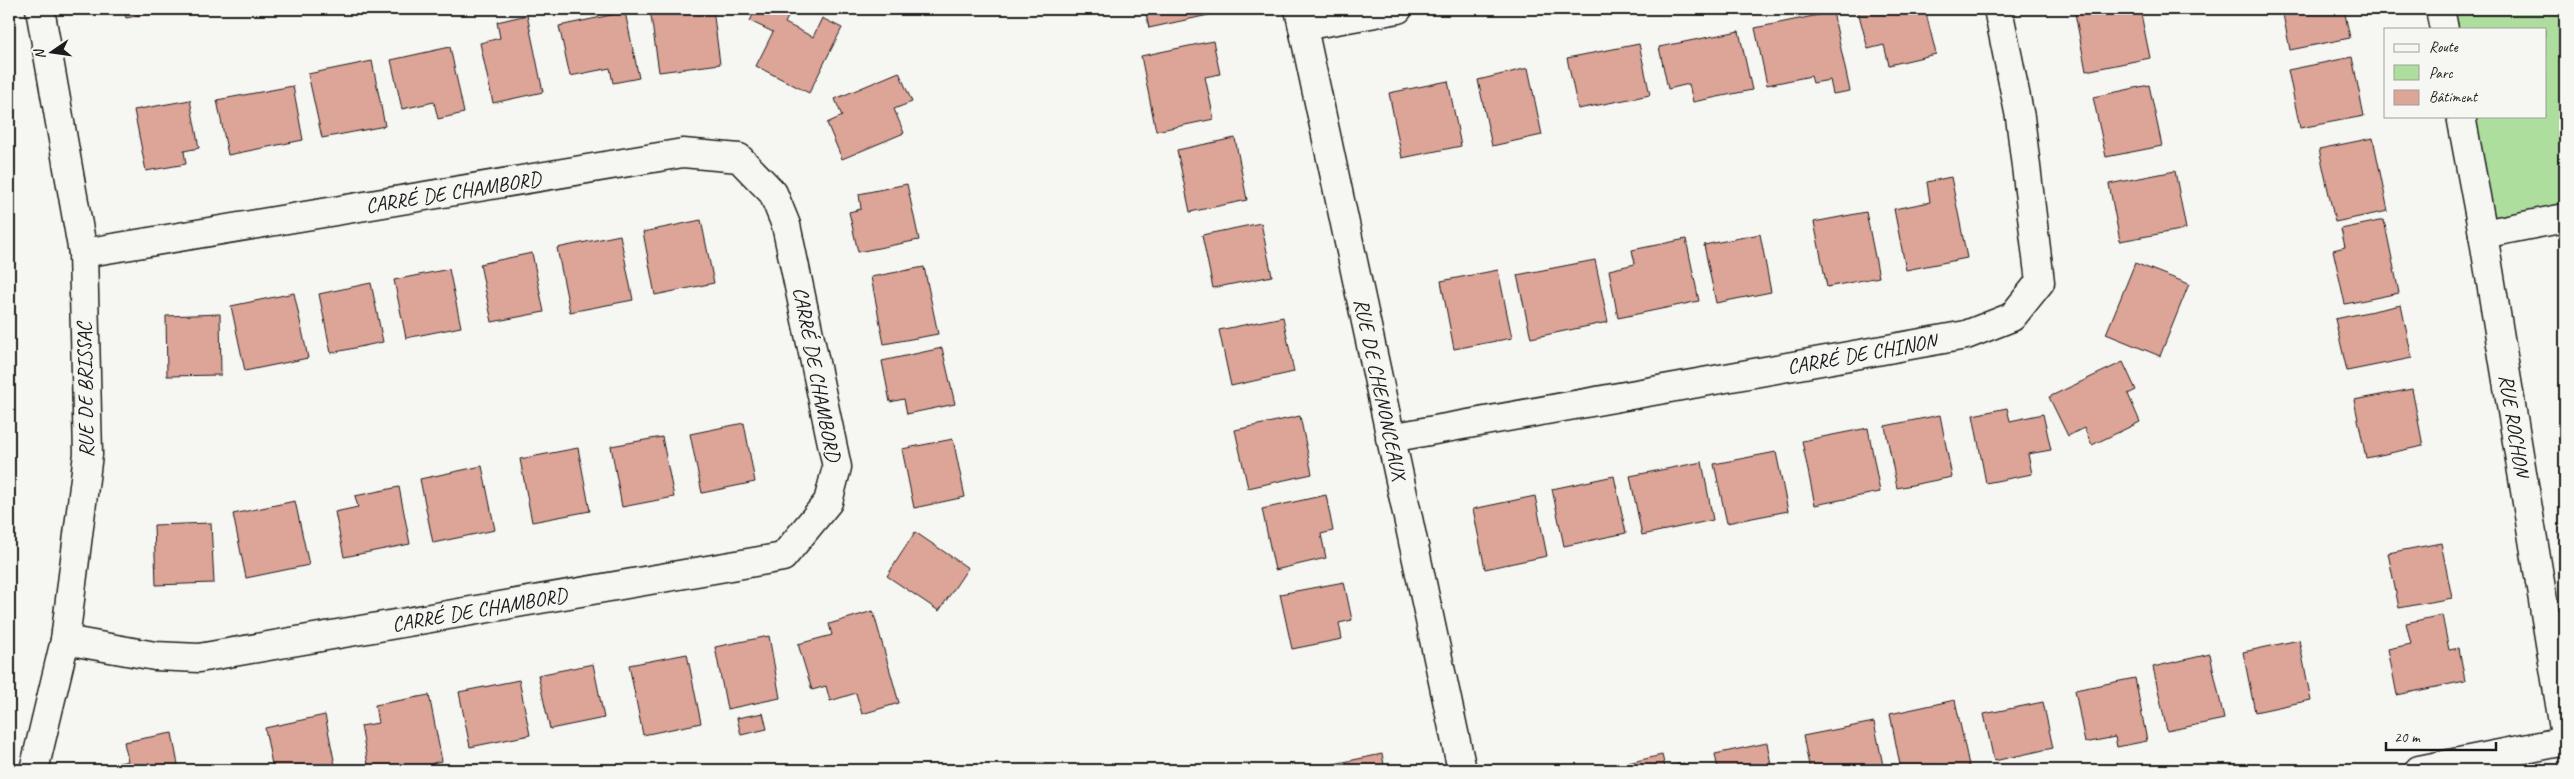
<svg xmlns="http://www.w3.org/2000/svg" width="2574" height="779" viewBox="0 0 2574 779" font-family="Caveat,sans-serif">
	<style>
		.green { fill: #aede9e; stroke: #657d5d }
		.building { fill: #dda498; stroke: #1c1c1c }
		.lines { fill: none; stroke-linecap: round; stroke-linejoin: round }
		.minor-casing { stroke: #1c1c1c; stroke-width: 31 }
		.minor { stroke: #f6f6f2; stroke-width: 28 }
		.labels { text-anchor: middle; stroke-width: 4; stroke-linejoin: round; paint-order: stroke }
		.street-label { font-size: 21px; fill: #1c1c1c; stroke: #f6f6f2 }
	</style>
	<rect width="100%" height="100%" fill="#f6f6f2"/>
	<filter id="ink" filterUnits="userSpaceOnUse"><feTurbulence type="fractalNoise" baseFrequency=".02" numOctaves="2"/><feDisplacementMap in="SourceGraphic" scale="10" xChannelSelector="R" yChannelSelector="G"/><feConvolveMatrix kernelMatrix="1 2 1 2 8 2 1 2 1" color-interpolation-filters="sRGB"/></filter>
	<g filter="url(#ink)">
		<path class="green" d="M2440,9h125v209l-82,16 -22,-118h84v-87h-101z"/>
		<path class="building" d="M124,9h47l-45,9z
			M650,9h63l7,55 -61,8z
			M756,9h36l-7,14 28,14 9,-19 20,10 -33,65 -53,-27 17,-34 -23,-11z
			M1145,9h66l2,5 -64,14z
			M1865,9h60l11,45 -47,11 -5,-20 -16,4 -10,-38z
			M2094,9h46l10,49 -64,13 -11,-58z
			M2282,9h62l6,29 -60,12z
			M625,12l14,66 -26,5 -3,-15 -40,8 -11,-50z
			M1833,12l17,79 -17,3 -3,-14 -17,3 -2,-7 -44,9 -12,-57z
			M527,15l16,77 -50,11 -13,-60 20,-5 -3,-16z
			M1739,31l13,59 -59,12 -4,-18 -21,5 -9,-42z
			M1213,41l7,33 -15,3 9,42 -58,12 -15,-75z
			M1639,44l11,51 -72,14 -11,-51z
			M450,47l14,66 -26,6 -4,-17 -32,7 -11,-49z
			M2352,57l12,59 -64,12 -12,-58z
			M372,61l13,65 -63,12 -14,-64z
			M1528,68l14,67 -50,11 -14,-66z
			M899,72l13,30 -18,7 10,24 -62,26 -15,-36 15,-7 -7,-17z
			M1448,81l13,65 -59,12 -13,-65z
			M2149,85l13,61 -56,11 -13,-60z
			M293,86l10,54 -75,15 -11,-55z
			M190,100l9,48 -15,3 2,13 -40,7 -12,-61z
			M1235,138l12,62 -57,12 -13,-62z
			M2373,138l15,73 -53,11 -16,-73z
			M2175,171l11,58 -66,12 -11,-57z
			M1951,177l16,81 -61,12 -12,-61 36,-7 -3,-20z
			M907,184l12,56 -61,12 -9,-40 12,-3 -2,-15z
			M1866,212l13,65 -52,10 -13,-65z
			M701,220l13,63 -59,12 -12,-63z
			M2384,220l15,73 -54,11 -12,-54 12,-3 -4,-18z
			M1261,223l11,53 -59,12 -11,-53z
			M1760,234l11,58 -55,11 -12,-58z
			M620,235l13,65 -63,12 -13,-64z
			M1686,239l13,62 -81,17 -9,-48 26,-6 -3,-14z
			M532,253l12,59 -52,10 -12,-58z
			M1595,260l13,62 -77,16 -14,-63z
			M2135,263l54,21 -29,72 -54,-22z
			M924,267l14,67 -54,10 -13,-67z
			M449,269l12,58 -55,11 -12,-58z
			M1498,270l14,68 -58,11 -13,-68z
			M371,283l12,59 -52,11 -12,-59z
			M294,293l14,65 -63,13 -14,-65z
			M2401,305l11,53 -65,13 -12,-52z
			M220,314l1,61 -54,1 -1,-60z
			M1283,317l11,55 -63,14 -12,-56z
			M942,348l13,56 -48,10 -3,-15 -14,3 -8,-41z
			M2123,362l13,28 -8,4 12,28 -48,23 -8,-17 -16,8 -19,-39z
			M2412,389l11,57 -57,12 -12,-58z
			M2007,408l3,13 33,-7 8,36 -23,4 4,20 -46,9 -13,-68z
			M1940,415l12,62 -55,11 -12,-62z
			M1300,416l12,58 -64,14 -13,-58z
			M744,423l11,59 -53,11 -12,-59z
			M1868,428l12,64 -65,13 -13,-64z
			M662,437l12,60 -52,10 -11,-61z
			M953,439l12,58 -51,11 -12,-59z
			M578,448l12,63 -58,11 -12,-63z
			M1776,452l12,59 -61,12 -13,-59z
			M1702,462l11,58 -71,15 -12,-59z
			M482,466l13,64 -62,13 -13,-64z
			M1614,476l12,57 -62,13 -12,-57z
			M399,487l11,57 -66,13 -9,-45 23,-5 -3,-11z
			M1326,495l7,36 -12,3 5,24 -51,12 -13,-61z
			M1535,496l12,60 -62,13 -12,-60z
			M295,501l14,64 -63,13 -13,-64z
			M211,523l3,60 -58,2 -2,-60z
			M915,532l53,36 -29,43 -52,-35z
			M2441,543l11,55 -53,10 -11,-55z
			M1344,582l8,38 -13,3 3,16 -50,10 -12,-55z
			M873,611l26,92 -37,11 -6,-21 -26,8 -4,-15 -14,4 -14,-46 34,-9 -3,-11z
			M2442,615l7,35 10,-2 6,33 -68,14 -9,-46 23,-5 -5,-21z
			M769,636l11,62 -53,11 -12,-62z
			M2299,640l12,60 -56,12 -12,-60z
			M687,654l14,69 -58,12 -14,-70z
			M2210,654l14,65 -57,12 -14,-64z
			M593,664l11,54 -54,11 -12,-54z
			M2135,678l12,63 -30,6 -2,-10 -30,6 -10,-53z
			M519,680l11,55 -60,12 -11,-55z
			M429,695l13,66 -9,2 1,7h-27v-2l-38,2 -8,-44 17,-3 -3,-18z
			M1955,700l15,70h-36l-1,-5 -32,5 -11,-56z
			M2043,702l10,46 -59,13 -10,-47z
			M763,713l4,16 -26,6 -4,-17z
			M325,715l11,55h-63l-8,-42z
			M1874,722l10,48h-74l-7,-34z
			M172,733l7,37h-68l-1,-5 18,-4 -4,-19z
			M1767,743l5,27h-54l-3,-16z
			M1382,754l3,16h-55l-1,-5z
			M1662,755l3,12 19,-4 2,7h-57l-1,-7z
			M1594,765l2,5h-26z"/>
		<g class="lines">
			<defs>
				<g id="minor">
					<path id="s1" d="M1299,9l163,761"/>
					<path d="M2440,9l4,20"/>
					<path d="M1303,26l95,-17"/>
					<path id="s2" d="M2461,116l22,118 82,501"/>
					<path d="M2483,234l82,-16"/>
					<path id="s3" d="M1390,438l576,-103 46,-18 28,-35 -20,-165 -22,-108"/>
					<path id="s4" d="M65,640l90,16 44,2 584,-101 45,-55 9,-35 -51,-242 -13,-32 -34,-35 -56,-5 -600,100"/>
					<path d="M34,770l31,-130 23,-186 -5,-201 -43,-244"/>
					<path d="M2419,770l146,-29"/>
				</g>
			</defs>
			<use href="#minor" class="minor-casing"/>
			<use href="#minor" class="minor"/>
		</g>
	</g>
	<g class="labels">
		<g class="street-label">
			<text transform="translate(453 192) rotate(-9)" y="7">CARRÉ DE CHAMBORD</text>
			<text dy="7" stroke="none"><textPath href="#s3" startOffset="479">CARRÉ DE CHINON</textPath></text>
			<text transform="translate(817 374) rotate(79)" y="7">CARRÉ DE CHAMBORD</text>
			<text transform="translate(85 390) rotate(-91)" y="7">RUE DE BRISSAC</text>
			<text dy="7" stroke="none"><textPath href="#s1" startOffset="389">RUE DE CHENONCEAUX</textPath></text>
			<text dy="7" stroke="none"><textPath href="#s2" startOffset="314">RUE ROCHON</textPath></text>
			<text dy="7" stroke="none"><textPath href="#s4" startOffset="420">CARRÉ DE CHAMBORD</textPath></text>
		</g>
	</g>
	<rect width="2574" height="779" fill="none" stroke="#f6f6f2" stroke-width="30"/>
	<rect x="15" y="15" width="2544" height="749" fill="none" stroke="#1c1c1c" stroke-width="2" filter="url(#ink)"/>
	<rect x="2384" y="28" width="162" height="90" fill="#f6f6f2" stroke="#9f9f9c"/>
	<rect x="2394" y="44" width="25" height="8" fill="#f6f6f2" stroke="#9f9f9c"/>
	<text x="2429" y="52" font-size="15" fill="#1c1c1c">Route</text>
	<rect x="2394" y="65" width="25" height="15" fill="#aede9e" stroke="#9f9f9c"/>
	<text x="2429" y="78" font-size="15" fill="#1c1c1c">Parc</text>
	<rect x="2394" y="90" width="25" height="15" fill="#dda498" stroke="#9f9f9c"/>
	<text x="2429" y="102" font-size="15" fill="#1c1c1c">Bâtiment</text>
	<g transform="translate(52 52) rotate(257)" stroke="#f6f6f2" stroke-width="4" paint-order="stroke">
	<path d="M0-4L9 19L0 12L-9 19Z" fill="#1c1c1c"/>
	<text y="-8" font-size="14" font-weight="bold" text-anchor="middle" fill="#1c1c1c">N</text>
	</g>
	<path d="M2386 742v8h110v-8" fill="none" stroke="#1c1c1c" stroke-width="2.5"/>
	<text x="2394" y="742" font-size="15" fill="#1c1c1c" stroke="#f6f6f2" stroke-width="4" paint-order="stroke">20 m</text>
</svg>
